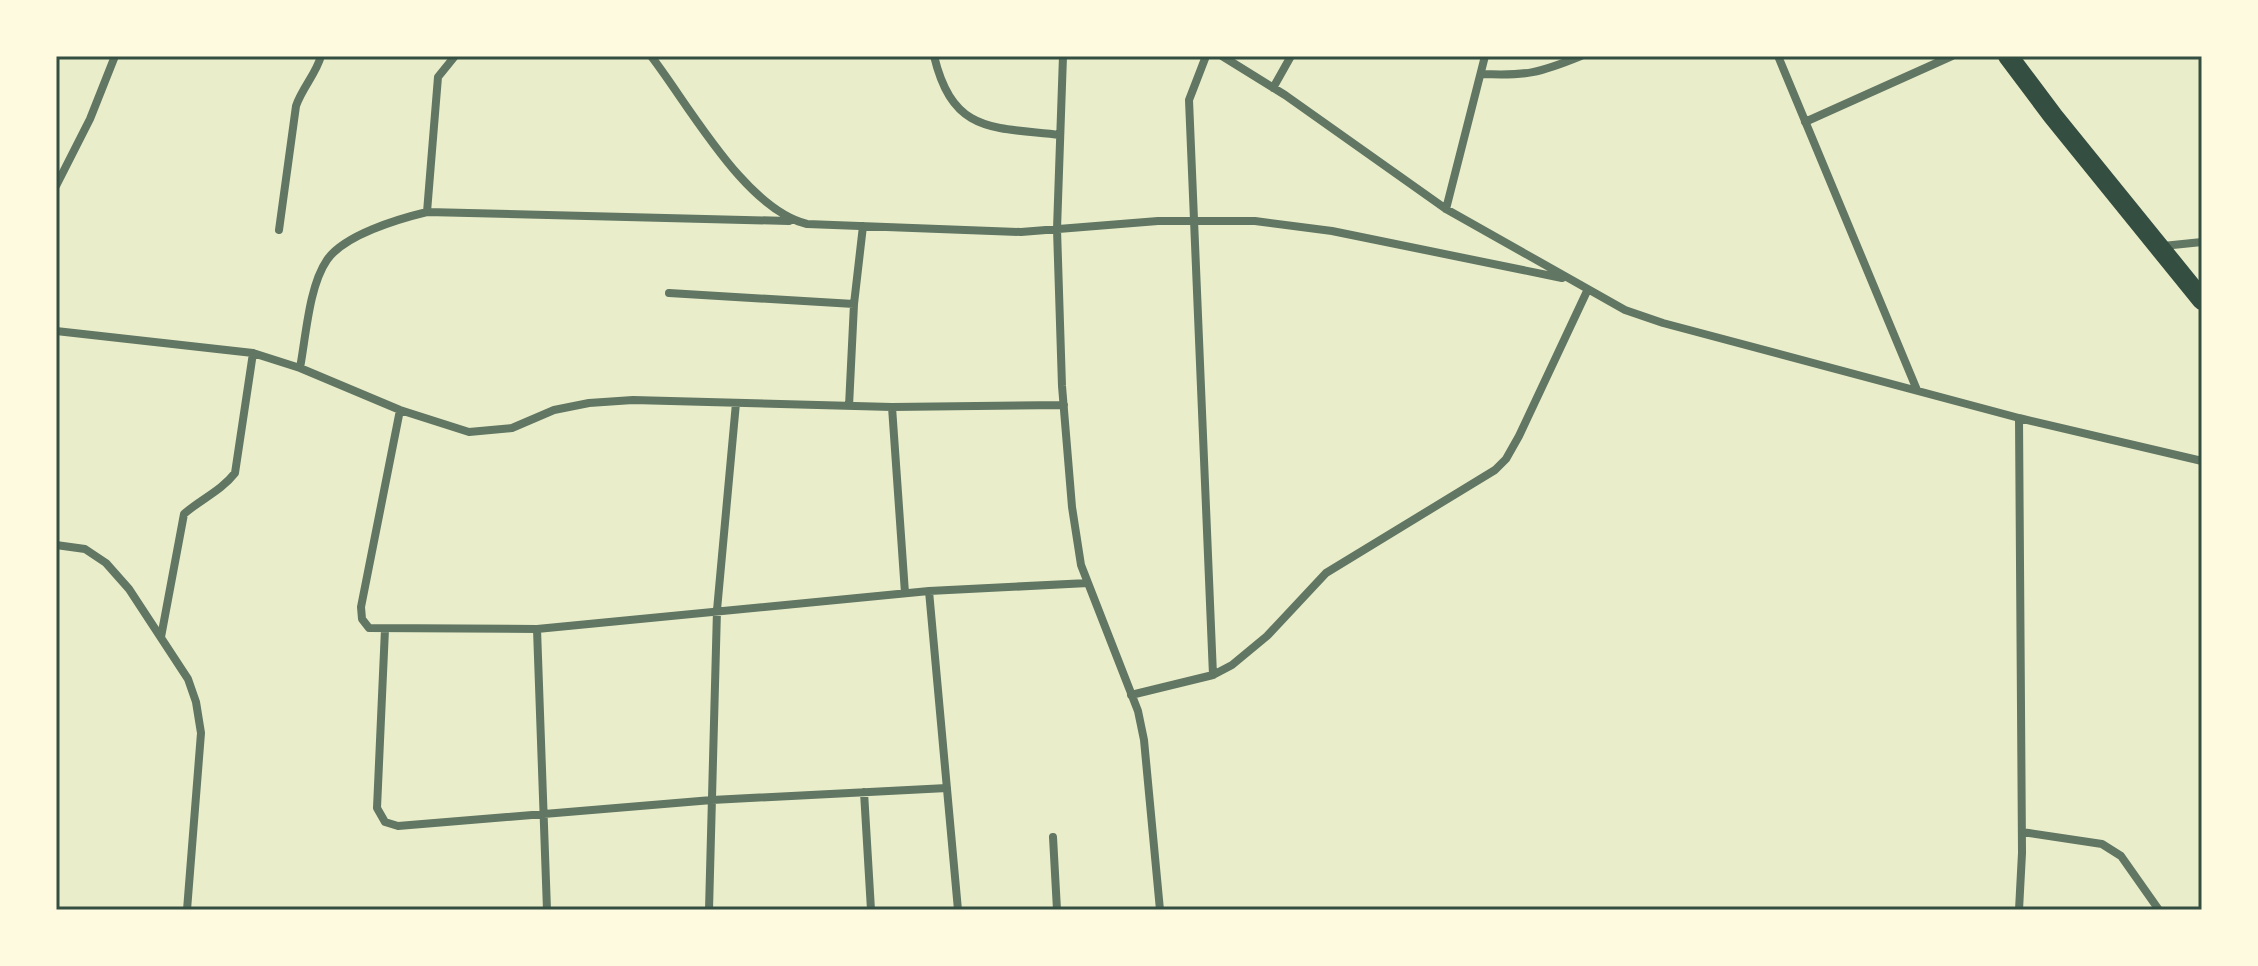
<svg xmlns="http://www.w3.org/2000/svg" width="2258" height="966" viewBox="0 0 2258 966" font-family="'Titillium Web',sans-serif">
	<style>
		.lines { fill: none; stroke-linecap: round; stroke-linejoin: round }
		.minor { stroke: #617663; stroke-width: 8 }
		.primary { stroke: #344e41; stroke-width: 20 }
		.neatline { fill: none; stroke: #344e41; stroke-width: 3 }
	</style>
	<rect width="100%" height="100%" fill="#e9edc9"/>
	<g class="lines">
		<path class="minor" d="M651,56c38,49 94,153 156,168l214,8 137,-11h97l77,10 230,47
			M934,56c19,78 58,71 126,79
			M1063,56l-6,173 5,157 10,121 9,58 57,146 6,29 16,170
			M1206,56l-17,44 24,575
			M1222,56l63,39 161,114 179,101 38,13 356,95 183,43
			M1778,56l139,334
			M1482,74c45,2 57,-1 99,-18
			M1273,88l18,-32
			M1805,122l147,-66
			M56,186l34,-67 25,-63
			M1446,209l39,-153
			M427,212l11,-135 17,-21
			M279,230l17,-124c6,-18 20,-32 25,-50
			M2163,246l39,-4
			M669,293l185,11
			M56,331l197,22 47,15 100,42 69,22 43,-4 42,-18 35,-7 44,-3 259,7 172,-2
			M300,368c6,-32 9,-82 27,-108 17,-25 71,-41 100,-48l362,9
			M849,406l5,-102 9,-78
			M892,407l13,186
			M400,410l-39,197 1,12 7,9 168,1 392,-38 159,-8
			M56,545l29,4 21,14 23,26 59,90 8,23 5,31 -14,177
			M929,591l29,319
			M385,629l-8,179 8,14 13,4 314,-26 235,-12
			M537,629l10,281
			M161,637l23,-123c17,-15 37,-23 51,-41l18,-120
			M1131,695l82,-20 19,-10 35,-29 59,-63 169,-103 11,-11 13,-23 69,-147
			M864,792l7,118
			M2022,832l80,12 19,12 38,54
			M1053,837l4,73
			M709,910l8,-300 19,-207
			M2019,910l3,-57 -3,-435"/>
		<path class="primary" d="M2008,56l45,60 149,184"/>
	</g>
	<rect width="2258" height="966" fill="none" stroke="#fefae0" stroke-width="116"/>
	<rect x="58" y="58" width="2142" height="850" class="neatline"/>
</svg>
